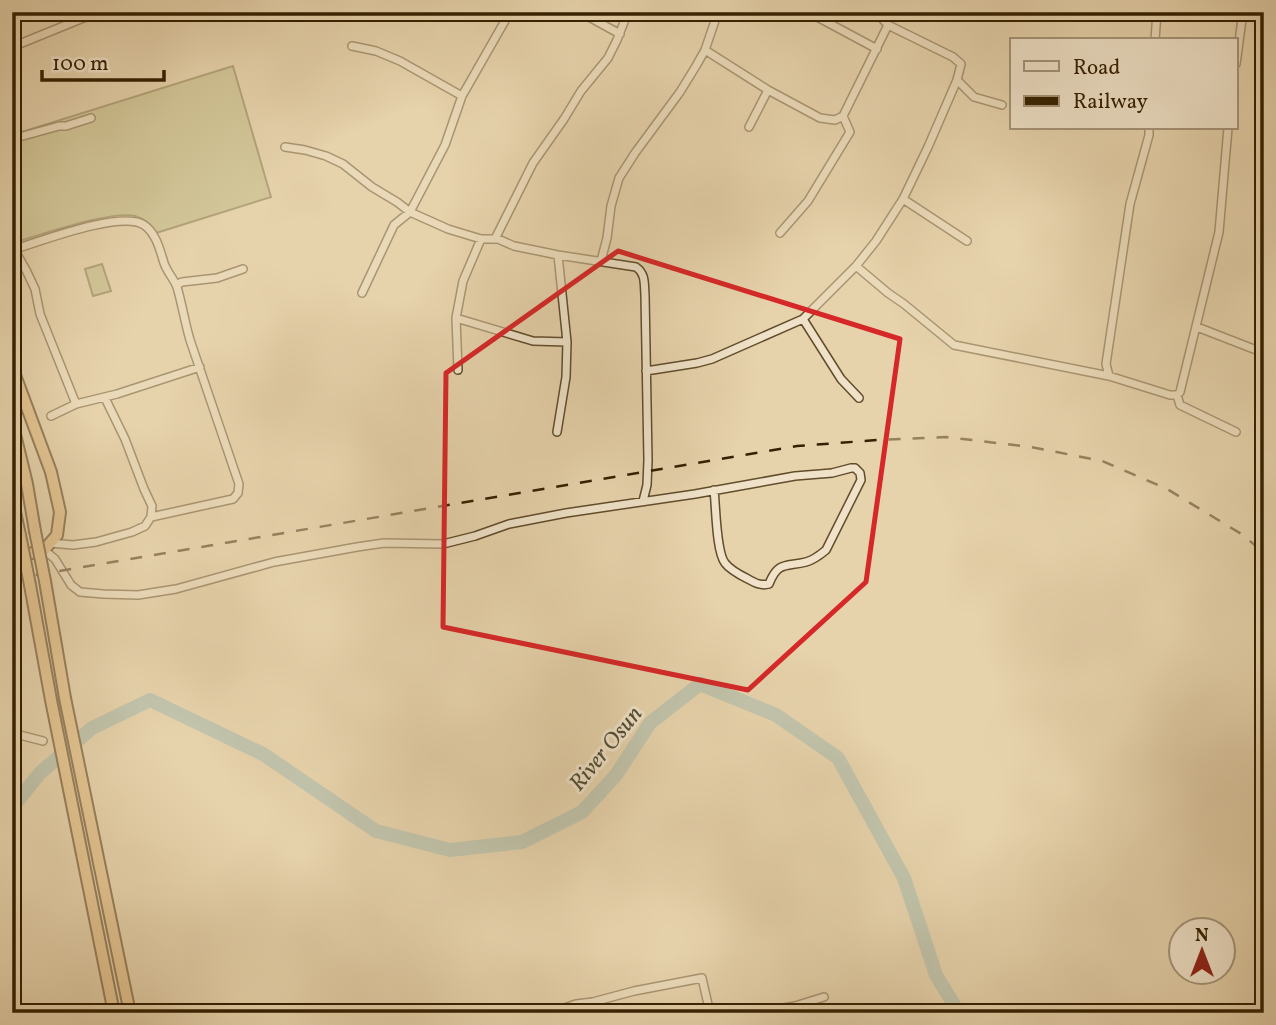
<svg xmlns="http://www.w3.org/2000/svg" width="1276" height="1025" viewBox="0 0 1276 1025" font-family="Vollkorn,serif">
	<style>
		.green { fill: #bcba84; stroke: #786d42; stroke-width: 2 }
		.lines { fill: none; stroke-linecap: round; stroke-linejoin: round }
		.river { stroke: #97b6af; stroke-width: 14 }
		.minor-casing { stroke: #614c2b; stroke-width: 10 }
		.trunk-casing { stroke: #352000; stroke-width: 14 }
		.minor { stroke: #efe2c8; stroke-width: 7 }
		.trunk { stroke: #e3b976; stroke-width: 10 }
		.rail { stroke: #352000; stroke-width: 2.5; stroke-dasharray: 12 12; stroke-linecap: butt }
		.trunk-bridge-casing { stroke: #352000; stroke-width: 14; stroke-linecap: butt }
		.trunk-bridge { stroke: #e3b976; stroke-width: 10 }
		.marked { fill: none; stroke: #d62828; stroke-width: 5; stroke-linejoin: round }
		.labels { text-anchor: middle; stroke-width: 6; stroke-linejoin: round; paint-order: stroke }
		.water-label { font-size: 23px; font-style: italic; fill: #524d35; stroke: #efe2c8 }
	</style>
	<rect width="100%" height="100%" fill="#e6d2ab"/>
	<filter id="stains"><feTurbulence type="fractalNoise" baseFrequency=".00286" numOctaves="4"/><feColorMatrix values="0 0 0 0 .2 0 0 0 0 .09 0 0 0 0 .02 0 0 0 .5 -.17"/></filter>
	<radialGradient id="worn" r=".72"><stop offset=".6" stop-color="#630" stop-opacity="0"/><stop offset="1" stop-color="#630" stop-opacity=".3"/></radialGradient>
	<path class="green" d="M233,66l38,131 -115,36c-6,-8 -10,-14 -21,-17 -24,-6 -96,20 -123,27v-108z
		M102,264l9,27 -18,5 -8,-27z"/>
	<g class="lines">
		<path class="river" d="M12,808l28,-35 52,-45 58,-28 113,54 113,77 74,19 72,-8 60,-30 34,-37 34,-52 50,-39 76,31 62,43 66,120 32,97 23,38"/>
		<defs>
			<path id="minor" d="M580,12l40,22
				M808,12l69,37
				M1242,13l22,4
				M1155,40l2,-28
				M352,46l24,5 24,10 62,35
				M12,47l86,-35
				M705,50l63,40 52,28 15,2 8,-4 45,-91
				M1236,64l7,-52
				M957,80l17,17 28,8
				M749,127l19,-37
				M1149,128v7l-19,69 -24,160 3,12 61,19h7l3,-3 39,-160 9,-104
				M12,139l47,-13h7l25,-8
				M285,147l20,3 21,6 17,8 29,23 25,15 13,10 38,17 33,10h17l16,7 44,9 78,12c10,7 8,17 9,28l3,165 -1,25 -4,16
				M903,199l64,42
				M780,233l28,-32 42,-69 -7,-16
				M495,239l38,-76 31,-44 17,-28 27,-33 9,-18 11,-28
				M14,249l12,21 9,19 5,25 36,90
				M12,250c27,-8 109,-40 132,-25 12,8 16,25 20,38 3,9 10,16 13,24 5,17 8,36 13,53l49,144 -1,9 -5,6 -82,18
				M601,261l6,-23 4,-32 8,-28 16,-25 45,-61 16,-26 9,-16 13,-38
				M856,266l32,27 16,11 50,41 155,31
				M176,285l6,-3 35,-4 26,-9
				M362,293l32,-68 16,-13 35,-67 17,-49 48,-84
				M456,318l77,23 34,1
				M803,319l38,60 18,19
				M1197,327l67,26
				M458,370l-2,-52 7,-37 18,-42
				M646,371l51,-8 15,-4 91,-40 53,-53 20,-25 27,-42 25,-52 29,-67 4,-16 -8,-7 -65,-32 -12,-13
				M1177,395l3,10 56,27
				M51,416l25,-12 41,-10 83,-27
				M557,432l9,-55 1,-35 -9,-87
				M50,543l23,2 23,-3 36,-10 13,-6 6,-9 1,-11 -8,-17 -19,-50 -20,-41
				M44,550l11,9 16,26 9,7 23,2 35,1 38,-6 98,-27 83,-15 27,-4 59,1 32,-8 34,-12 57,-11 129,-19 100,-18 37,-3 19,-5h4l5,5 1,7 -35,70c-6,5 -12,10 -20,12 -20,5 -28,-1 -37,22 -8,2 -14,-1 -21,-5 -8,-4 -18,-9 -23,-16 -9,-11 -9,-57 -11,-73
				M12,733l31,8
				M555,1013l1,-2 20,-7 17,-2 41,-11 68,-13 8,35
				M756,1013l39,-7 29,-9"/>
			<path id="trunk" d="M12,367l39,105 9,40 -3,23 -13,15 -32,8
				M12,422l15,62 8,47
				M12,498l8,37
				M45,581l20,117 65,315
				M30,585l21,115 63,313"/>
		</defs>
		<use href="#minor" class="minor-casing"/>
		<use href="#trunk" class="trunk-casing"/>
		<use href="#minor" class="minor"/>
		<use href="#trunk" class="trunk"/>
		<path class="rail" d="M12,579l785,-133 81,-6 68,-3 85,10 71,14 65,28 76,46 21,18"/>
		<defs>
			<path id="trunk-bridge" d="M35,531l10,50
				M20,535l10,50"/>
		</defs>
		<use href="#trunk-bridge" class="trunk-bridge-casing"/>
		<use href="#trunk-bridge" class="trunk-bridge"/>
	</g>
	<path d="M0 0H1276V1025H0ZM618,251l282,88 -34,243 -118,108 -305,-63 3,-254z" fill="#e6d2ab" fill-opacity=".55" fill-rule="evenodd"/>
	<path class="marked" d="M618,251l282,88 -34,243 -118,108 -305,-63 3,-254z"/>
	<g class="labels">
		<g class="water-label">
			<text transform="translate(605 748) rotate(-51)" y="8">River Osun</text>
		</g>
	</g>
	<rect width="1276" height="1025" fill="none" stroke="#e6d2ab" stroke-width="42"/>
	<rect x="14" y="14" width="1248" height="997" fill="none" stroke="#352000" stroke-width="3.5"/>
	<rect x="21" y="21" width="1234" height="983" fill="none" stroke="#352000" stroke-width="2"/>
	<rect x="1010" y="38" width="228" height="91" fill="#efe2c8" stroke="#a59478" stroke-width="2"/>
	<rect x="1024" y="61" width="35" height="10" fill="#efe2c8" stroke="#a59478" stroke-width="2"/>
	<text x="1073" y="74" font-size="21" fill="#352000">Road</text>
	<rect x="1024" y="96" width="35" height="10" fill="#352000" stroke="#a59478" stroke-width="2"/>
	<text x="1073" y="108" font-size="21" fill="#352000">Railway</text>
	<g transform="translate(1202 951)"><circle r="33" fill="#efe2c8" stroke="#a59478" stroke-width="2"/>
	<path d="M0-5L12 26L0 18L-12 26Z" fill="#8f2418"/>
	<text y="-10" font-size="19" font-weight="bold" text-anchor="middle" fill="#352000">N</text>
	</g>
	<path d="M42 70v10h122v-10" fill="none" stroke="#352000" stroke-width="3.5"/>
	<text x="52" y="70" font-size="21" fill="#352000" stroke="#efe2c8" stroke-width="5" paint-order="stroke">100 m</text>
	<rect width="100%" height="100%" filter="url(#stains)"/>
	<rect width="100%" height="100%" fill="url(#worn)"/>
</svg>
